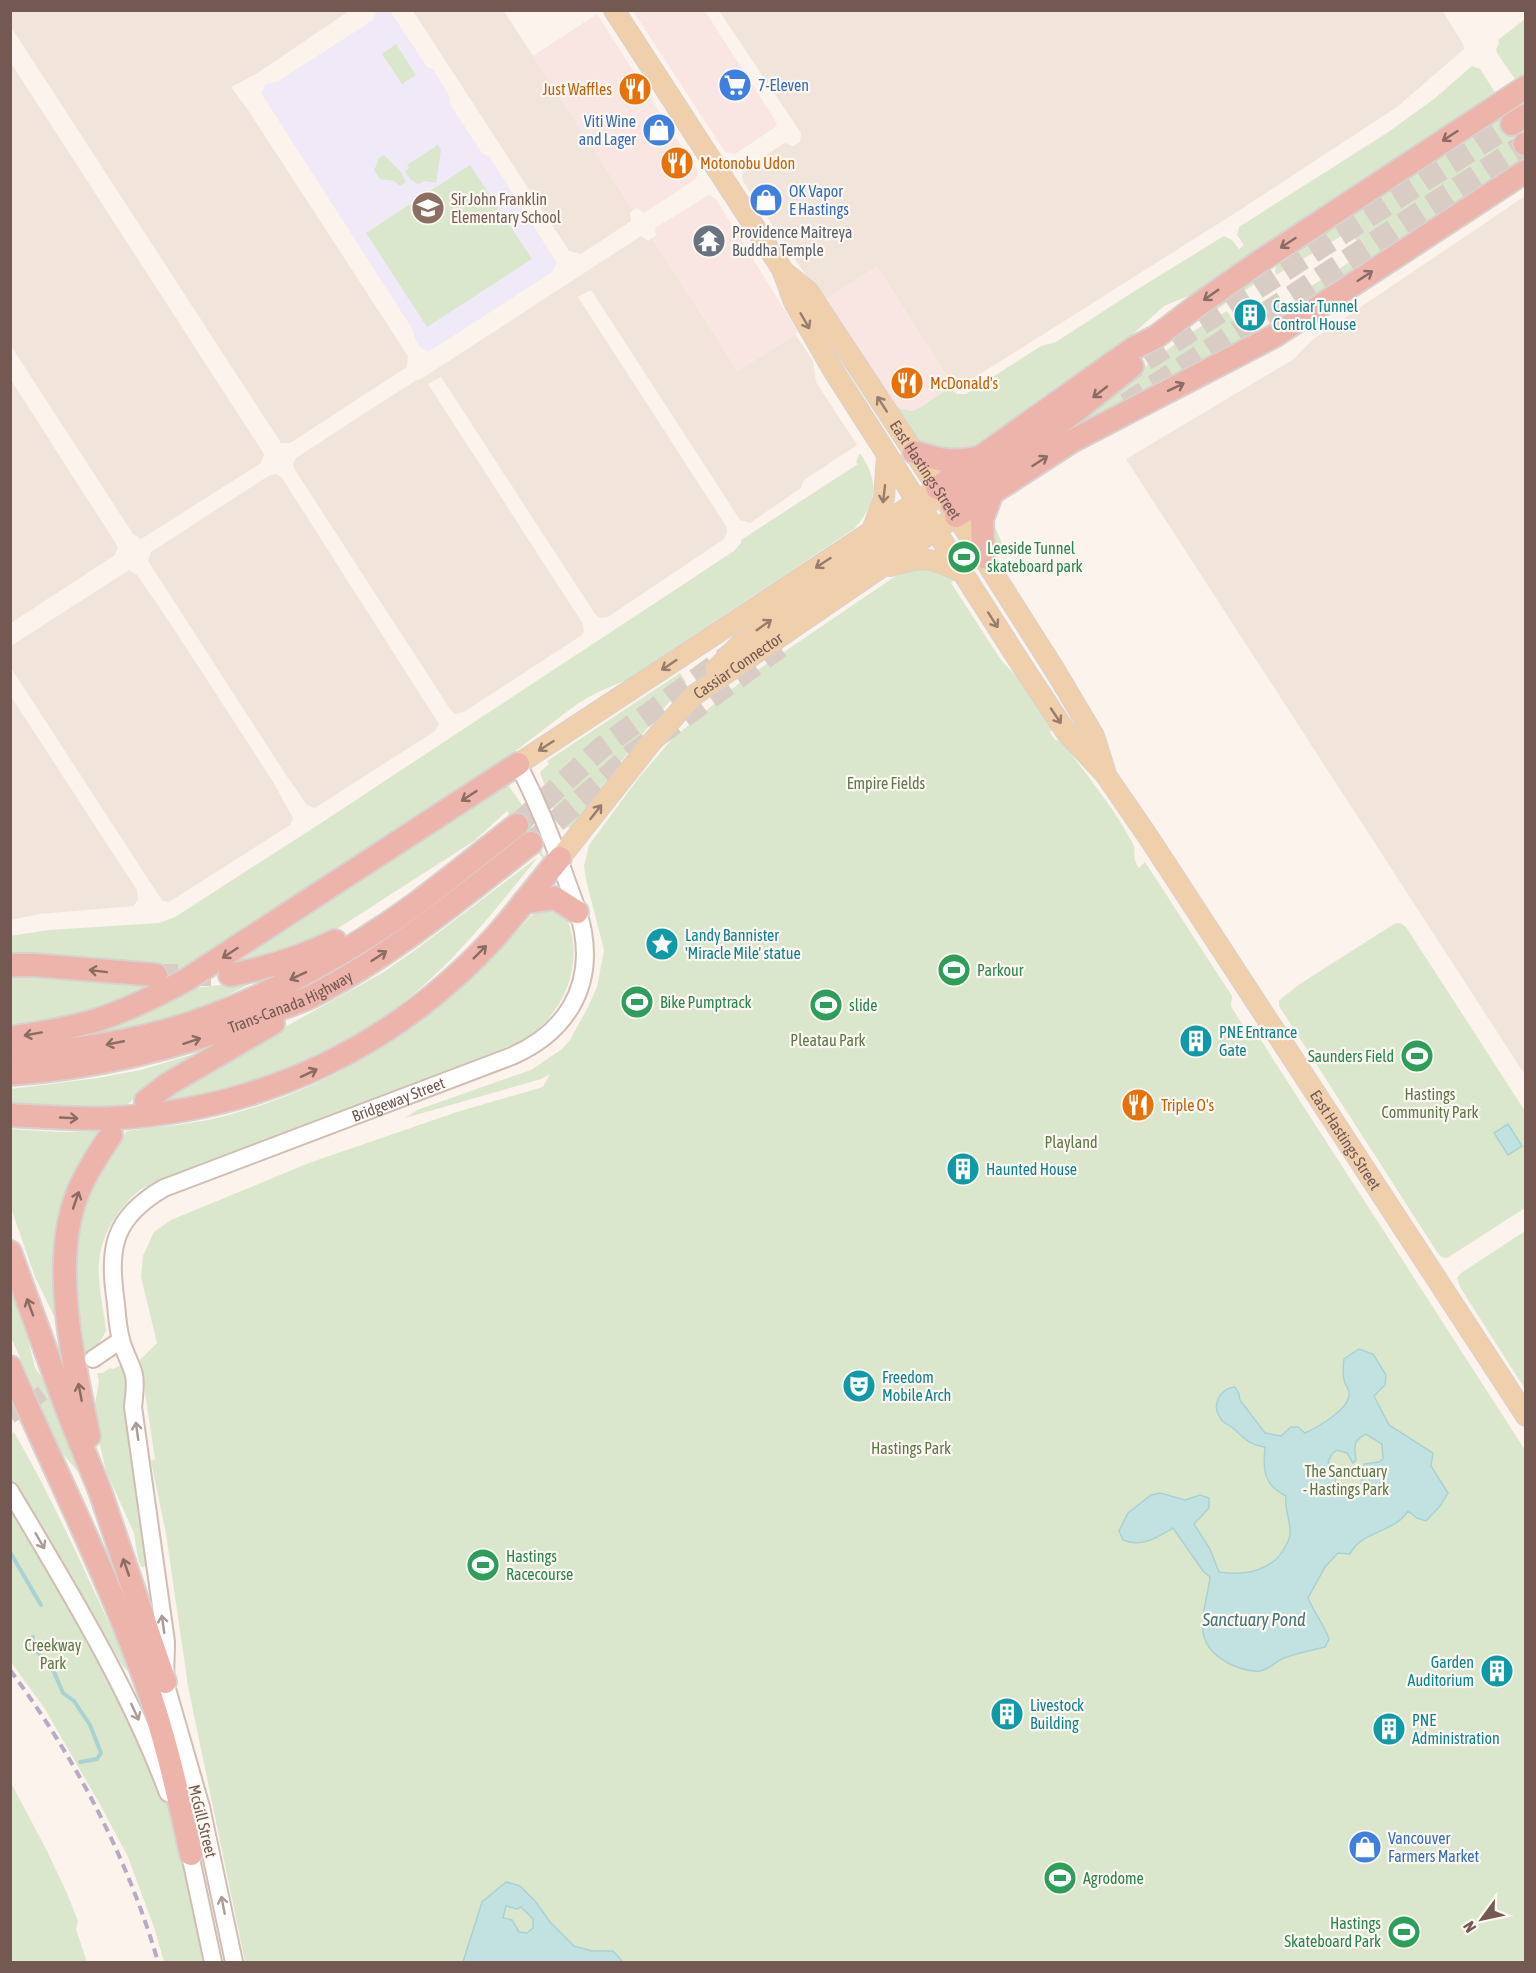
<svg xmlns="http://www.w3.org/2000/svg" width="1536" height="1973" viewBox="0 0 1536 1973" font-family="'Asap Condensed',sans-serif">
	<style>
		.residential { fill: #f1e5db }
		.commercial { fill: #f9e6e2 }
		.education { fill: #f0e9f7 }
		.green { fill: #dae7cc }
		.water { fill: #c2e2e2; stroke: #aad1d3; stroke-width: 1.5; fill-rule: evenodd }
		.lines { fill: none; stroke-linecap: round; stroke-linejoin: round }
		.stream { stroke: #aad1d3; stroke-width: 4 }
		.secondary-tunnel { stroke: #d9ccc5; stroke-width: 16; stroke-dasharray: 16 8; stroke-linecap: butt }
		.highway-tunnel { stroke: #d9ccc5; stroke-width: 22; stroke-dasharray: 22 11; stroke-linecap: butt }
		.secondary-casing { stroke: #d0bdb3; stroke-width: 20 }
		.primary-casing { stroke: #d8d1ce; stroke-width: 22 }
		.highway-casing { stroke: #d8d1ce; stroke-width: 26 }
		.secondary { stroke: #fff; stroke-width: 16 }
		.primary { stroke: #f0cfad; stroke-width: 20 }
		.highway { stroke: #edb4ab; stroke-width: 22 }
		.rail { stroke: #b5abc4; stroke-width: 4; stroke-dasharray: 9 6; stroke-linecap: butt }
		.oneway { stroke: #8b6b63 }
		.oneway2 { stroke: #987c6d }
		.oneway3 { stroke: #ab9b97 }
		.labels { text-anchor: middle; stroke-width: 4.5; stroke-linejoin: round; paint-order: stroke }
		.shop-label { font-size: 16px; fill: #366cbe; stroke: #fdf8f2; text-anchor: start }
		.food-label { font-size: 16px; fill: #c56008; stroke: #fdf8f2; text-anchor: start }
		.education-label { font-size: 16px; fill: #785e54; stroke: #fdf8f2; text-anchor: start }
		.worship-label { font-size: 16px; fill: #5b616d; stroke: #fdf8f2; text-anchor: start }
		.culture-label { font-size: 16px; fill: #0d838f; stroke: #fdf8f2; text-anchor: start }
		.street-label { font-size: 16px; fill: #735951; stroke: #fdf8f2 }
		.leisure-label { font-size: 16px; fill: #27864d; stroke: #fdf8f2; text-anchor: start }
		.park-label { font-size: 16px; fill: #5e784b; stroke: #fdf8f2 }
		.water-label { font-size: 18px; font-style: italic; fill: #467476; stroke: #fdf8f2 }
	</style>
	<rect width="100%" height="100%" fill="#fbf3ec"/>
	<path class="residential" d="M11,10l338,1 -93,63 -25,13 17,23 160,246 -1,11 -117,76h-9l-270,-416z
		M1442,10l21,34 1,5 -67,58 -165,108 -266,168 -9,-1 -4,3 -76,-118 -54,34 -80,-120 -1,-5 2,-7 41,-26 8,3 7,-4 1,-9 -82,-122z
		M413,11h91l129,199 -3,3 1,8 -50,33 -12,-3z
		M11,63l253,391 -3,9 -120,76 -8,-5 -122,-188z
		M1525,196v879l-399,-616 168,-100 18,-19z
		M641,236l7,5 4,-3 86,133 57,-37 18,27 3,21 41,63 -54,36 -2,7 -51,35 -10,-3 -149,-230 -13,7 148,229 1,6 -3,7 -116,78 -8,1 -5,-4 -154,-237 -13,7 155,240 1,7 -2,4 -118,77 -9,2 -5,-5 -155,-239 -2,-6 3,-6 52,-34 67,-43 6,-2z
		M11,380l107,167 -3,8 -104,68z
		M277,474l5,4 157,246 -4,7 -120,77 -8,-3 -23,-33 -136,-211 3,-9 119,-77z
		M129,570l8,5 33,48 102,157 21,38 -3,7 -121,77 -6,-1 -4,-5 -148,-228v-22z
		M10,695l127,195 1,9 -4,7 -95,8 -28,6z"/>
	<path class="commercial" d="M633,11h72l70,109 2,6 -42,28 -10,-2z
		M597,14l101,158 -2,7 -52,34 -7,-5 -4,2 -100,-154z
		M709,195l7,4 82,133 -60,39 -86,-133 4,-2 -1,-8z
		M877,267l76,118 -35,24 -6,2 -16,-3 -73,-107z"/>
	<path class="education" d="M380,11h10l37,56 6,2 17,28v7l32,49 7,3 68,107 -5,9 -119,77 -6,2 -7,-4 -6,-10 -1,-7 -152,-237 5,-9 11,-2 96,-62 3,-7z"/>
	<path class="green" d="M1525,19v56l-6,5 -3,-3 -1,2 -18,-26 -1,-4 3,-5 -1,-4z
		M396,44l20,31 -14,9 -20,-30z
		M1472,66l8,3 18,28 -305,197 -29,12 -49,44 -128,92 -28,14 -36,-12 -14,-16 -13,-20 16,3 6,-2 31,-21 8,6h9l75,-48 15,-4 77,-50 91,-56 8,4 7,9 5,-4 -7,-10 2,-8 148,-94 47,-34z
		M1500,117l25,39v9l-181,114 -44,23 -8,-4 72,-45 -14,-22 -74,44 -1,-5 4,-10z
		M438,145l3,5 -5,33 -11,-2 -7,3 -8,-5 -5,-8 4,-3 -2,-3z
		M384,155l17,17 5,10 -6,4 -6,-5 -14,-2 -6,-9 4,-8 -1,-2z
		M470,165l62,94 -105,68 -61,-94z
		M1251,278h7l-3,6 -54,36 -5,1z
		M1227,311l20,30 -165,86 -5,-9 110,-83z
		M860,453c20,30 17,49 -6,76l-228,151 -30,13 -19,11 -85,65 -238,158 -23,9 -28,21 -27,18v-7l-18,-1v-3l-21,-2 -1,5 -125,-8 -1,-23 39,-6 110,-7 16,-6 146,-94 413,-272 7,-8v-3l117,-76 -2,-2z
		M992,520l10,23 -51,40 50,77 24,26 28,43 -3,3 5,8 7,1c23,33 51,65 70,101 6,11 -2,13 7,26l6,-6 87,134 -1,10 11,18 8,1 3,3 272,422v512h-1280l-57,-276 -22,-152 -15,-73 4,-2 -15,-99 17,-17 -16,-66 2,-21 11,-24 17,-12 138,-57 148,-51 86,-25 7,-13 -9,5 -136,39 12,-8 114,-40 31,-21 8,-9 18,-33 9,-20 7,-37 -18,-70 -2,-14 5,-21 48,-65 35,-41 71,-59 160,-109 13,-3 9,2z
		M680,673l6,9 -47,56 -68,90 -4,-1 -3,3 -3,-2 -21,-55 2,-3 7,-6 -2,-3z
		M508,785l17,24 19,48 -1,2 -36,-48 -33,30 -145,93 -30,14 -71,17 269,-176z
		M538,857c-39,48 -86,109 -136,146 -32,25 -69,44 -105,61 -24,12 -51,24 -77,30 -20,4 -42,6 -63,10l101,-62 126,-70 34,-24z
		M548,908l18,9c19,42 1,92 -36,118 -9,7 -20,10 -30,15l-359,139c-27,22 -45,53 -42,90 1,17 5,34 7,51 -4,11 -12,21 -23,24l-10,-62 4,-60 16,-50 26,-42 8,-9c28,-4 58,-6 86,-12 132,-32 229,-103 318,-203l8,-5z
		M1400,923l6,4 119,184v97l-78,50 -6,-1 -4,-5 -158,-246v-5l4,-4 17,-13 94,-60z
		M10,973l144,13 -65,26 -68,15 -10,-2z
		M262,978c-16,7 -31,16 -46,23 -48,21 -99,30 -149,39l127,-52 36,-4z
		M204,1051l-65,43 -18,16 -110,-2v-19l87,-11 43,-8z
		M10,1129l49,3 44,-1 -38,61 -4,12v143l-4,-10v-15l-22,-45 -24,-69z
		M1525,1231v158l-65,-102 -3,-9 4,-5z
		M10,1282l12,31 13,55 15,21 30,85 -19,-22 -50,-115z
		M121,1365l6,7 20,194 -6,1 -3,-8 -4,-26 -28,-62 -15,-64 4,-3 4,-23 -2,-8h6l7,-5 3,1z
		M14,1432c44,76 80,160 118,241l-8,-5 -113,-187v-47z
		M11,1504l81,140 69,138 24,84 19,96h-40l-9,-32 -27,-73 -27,-51 -56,-97 -34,-47z
		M10,1781l36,68 20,42 12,30 -2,8 11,33h-76z"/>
	<path class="water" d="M1508,1124l14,22 -14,9 -14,-22z
		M1359,1349l14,5 13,21 -1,10 -11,11 15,29 44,28 -2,13 17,27 -8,13 -14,15 -9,-3 -9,-7c-15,23 -46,19 -58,43l-12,-1 -13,14 -17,31c6,15 16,26 21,41l-4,8c-13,3 -28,6 -41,11 -8,3 -16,12 -24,13 -12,1 -22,-3 -32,-8 -40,-22 -22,-51 -18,-86l-7,-6 -30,-43c-15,9 -32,20 -50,12l-4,-9 9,-18 23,-18 9,-2 25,7 15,-5 9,3v10l-15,16 16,25 9,23c25,4 54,-1 66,-25 3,-5 5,-9 5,-13 1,-13 -6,-25 -4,-38 -23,-11 -23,-27 -21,-49 -16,-2 -21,-9 -32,-19 -4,-3 -10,-5 -12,-9 -10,-13 -2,-30 14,-32l4,7 1,6 25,33 16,3 10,-9h7l7,6c13,-6 47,-25 44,-41 0,-3 -3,-7 -4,-9 -3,-7 -2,-16 -1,-24zM1366,1434l16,10 1,15 -4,3 -15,2c-3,18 3,25 -21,28l-7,-7 -1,-13 -7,-10 4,-8 5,-4 10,3 6,10 3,-3c-2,-13 -3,-20 10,-26z
		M506,1882l14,4 15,15 15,21 24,24 18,5h21l10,11h-160l19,-60zM506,1906l11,3 4,-2 12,12v9l-6,5 -8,-1 -7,-12 -9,-2z"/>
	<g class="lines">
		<path class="stream" d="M10,1552l31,53
			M33,1637l-2,7 23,28 9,21 11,8 16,24 11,28 -4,6 -17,3"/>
		<path class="secondary-tunnel" d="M10,1416l56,-39"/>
		<path class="highway-tunnel" d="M1118,378l394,-254
			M1126,404l399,-260
			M517,825l84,-77 131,-95
			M531,843l103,-90 146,-106
			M156,975h74"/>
		<defs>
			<g id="secondary">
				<path d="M93,1359l28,-19"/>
				<path d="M10,1491c58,98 118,195 158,302"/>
				<path d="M188,1845l25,117"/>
				<path id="s1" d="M234,1962l-33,-155 -36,-125 1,-40 -33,-235c1,-10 3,-23 1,-32 -3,-12 -10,-23 -13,-35 -3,-11 -4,-24 -5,-36 -8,-56 -4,-86 48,-116l348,-132c52,-23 81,-66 71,-124 -3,-18 -11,-36 -17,-53 -13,-39 -29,-78 -48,-115"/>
			</g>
			<g id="primary">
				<path id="s2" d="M614,10l168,259 12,33 39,68 190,297 43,65 39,42 44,64 377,578"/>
				<path id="s3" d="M783,271l25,20 175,266 73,115 38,64 11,35"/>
				<path d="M872,531l12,-33 3,-42"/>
				<path d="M890,566c33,-11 41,-8 72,6"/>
				<path d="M716,669l24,-25 18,-14 122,-83 32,-25 19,-21"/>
				<path d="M518,764l409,-269"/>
				<path id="s4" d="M560,858l90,-114 43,-48 253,-173"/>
			</g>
			<g id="highway">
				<path d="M1512,124l14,-9"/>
				<path d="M1525,144h1"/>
				<path d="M914,452c26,8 35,11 63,6"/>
				<path d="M937,488l197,-140 22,-11 42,-32 61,-43 267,-175"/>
				<path d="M952,505l13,-12 108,-80 59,-47"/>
				<path d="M956,516l116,-75 202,-105 252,-165"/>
				<path d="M983,557l-1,-38 10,-26"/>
				<path d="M524,902l31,-4 22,14"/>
				<path d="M10,965h24l122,10"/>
				<path d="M230,975c37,-7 72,-18 105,-34"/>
				<path d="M10,1038c29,-5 59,-9 87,-18 31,-10 61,-25 89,-40l332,-216"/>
				<path d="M10,1056c64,-6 127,-14 187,-35 73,-25 154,-70 216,-115 35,-26 69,-54 104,-81"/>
				<path id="s5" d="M10,1074c89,-6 173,-27 255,-60 16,-6 32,-11 47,-18 79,-40 150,-99 219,-153"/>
				<path d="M146,1101l22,-17 105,-61"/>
				<path d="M10,1115c35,2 70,5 105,3 149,-9 281,-72 381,-182 22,-25 42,-52 64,-78"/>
				<path d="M10,1252l58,160 32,79 65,191"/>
				<path d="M10,1367c44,103 96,205 134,310 21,58 34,117 47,177"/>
				<path d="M89,1436c-15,-70 -39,-172 -12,-241 8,-21 21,-41 34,-60"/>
			</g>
		</defs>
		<use href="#secondary" class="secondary-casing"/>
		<use href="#primary" class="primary-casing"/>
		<use href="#highway" class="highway-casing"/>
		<use href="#secondary" class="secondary"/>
		<use href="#primary" class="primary"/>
		<use href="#highway" class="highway"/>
		<path class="rail" d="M10,1670c65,87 118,188 148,292"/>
	</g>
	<defs><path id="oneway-shaft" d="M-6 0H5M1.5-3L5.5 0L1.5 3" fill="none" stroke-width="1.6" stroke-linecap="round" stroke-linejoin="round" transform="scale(1.5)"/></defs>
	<g class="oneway">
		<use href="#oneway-shaft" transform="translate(1450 136) rotate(147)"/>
		<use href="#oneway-shaft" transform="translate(1288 243) rotate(147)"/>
		<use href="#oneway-shaft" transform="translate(1365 276) rotate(-33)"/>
		<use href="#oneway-shaft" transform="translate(1211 295) rotate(145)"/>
		<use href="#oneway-shaft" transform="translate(1176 387) rotate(-25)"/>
		<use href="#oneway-shaft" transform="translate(1100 392) rotate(142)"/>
		<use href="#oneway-shaft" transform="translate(1040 461) rotate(-33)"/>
		<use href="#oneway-shaft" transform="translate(469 796) rotate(147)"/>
		<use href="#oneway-shaft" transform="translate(480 952) rotate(-45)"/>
		<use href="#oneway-shaft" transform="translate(230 953) rotate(147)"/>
		<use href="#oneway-shaft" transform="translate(379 956) rotate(-33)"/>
		<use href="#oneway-shaft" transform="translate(98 971) rotate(-173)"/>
		<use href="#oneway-shaft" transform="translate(298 976) rotate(155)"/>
		<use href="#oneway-shaft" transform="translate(33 1034) rotate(170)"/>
		<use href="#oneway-shaft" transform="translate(192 1041) rotate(-18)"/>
		<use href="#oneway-shaft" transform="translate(115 1043) rotate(169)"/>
		<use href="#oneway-shaft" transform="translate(309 1073) rotate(-25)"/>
		<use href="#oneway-shaft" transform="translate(69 1118) rotate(3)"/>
		<use href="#oneway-shaft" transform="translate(76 1200) rotate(-71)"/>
		<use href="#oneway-shaft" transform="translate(30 1307) rotate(-110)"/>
		<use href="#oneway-shaft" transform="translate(80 1392) rotate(-101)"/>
		<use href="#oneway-shaft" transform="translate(126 1567) rotate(-109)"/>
	</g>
	<g class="oneway2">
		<use href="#oneway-shaft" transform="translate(805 321) rotate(60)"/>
		<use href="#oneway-shaft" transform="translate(882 404) rotate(-123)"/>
		<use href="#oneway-shaft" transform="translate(884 494) rotate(97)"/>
		<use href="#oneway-shaft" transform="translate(823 563) rotate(147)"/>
		<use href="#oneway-shaft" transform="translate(993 620) rotate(57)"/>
		<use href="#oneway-shaft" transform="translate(764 625) rotate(-35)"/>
		<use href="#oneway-shaft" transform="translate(669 665) rotate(146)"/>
		<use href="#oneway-shaft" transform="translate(1056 716) rotate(56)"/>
		<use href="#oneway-shaft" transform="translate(546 746) rotate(147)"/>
		<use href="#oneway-shaft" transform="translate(596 812) rotate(-52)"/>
	</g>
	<g class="oneway3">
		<use href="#oneway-shaft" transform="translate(137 1431) rotate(-98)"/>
		<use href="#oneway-shaft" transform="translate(40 1541) rotate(60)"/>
		<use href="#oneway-shaft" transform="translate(163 1624) rotate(-98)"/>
		<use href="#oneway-shaft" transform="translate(135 1712) rotate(65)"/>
		<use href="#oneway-shaft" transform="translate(223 1905) rotate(-101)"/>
	</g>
	<defs>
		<symbol id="supermarket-disc" viewBox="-11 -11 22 22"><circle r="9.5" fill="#3f7fe0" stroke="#fdf8f2"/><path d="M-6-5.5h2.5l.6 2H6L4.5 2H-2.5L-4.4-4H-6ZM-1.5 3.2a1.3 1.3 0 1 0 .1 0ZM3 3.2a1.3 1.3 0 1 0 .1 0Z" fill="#fff"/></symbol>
		<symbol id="restaurant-disc" viewBox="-11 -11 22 22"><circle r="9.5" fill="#e8710a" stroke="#fdf8f2"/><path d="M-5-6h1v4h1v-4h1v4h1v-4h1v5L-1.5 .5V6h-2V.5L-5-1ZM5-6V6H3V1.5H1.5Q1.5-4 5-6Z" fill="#fff"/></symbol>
		<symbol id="shop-disc" viewBox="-11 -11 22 22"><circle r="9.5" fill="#3f7fe0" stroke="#fdf8f2"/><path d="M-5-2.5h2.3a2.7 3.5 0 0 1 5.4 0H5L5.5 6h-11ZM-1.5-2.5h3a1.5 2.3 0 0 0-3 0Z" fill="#fff"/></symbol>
		<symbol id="school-disc" viewBox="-11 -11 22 22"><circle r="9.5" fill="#8d6e63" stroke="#fdf8f2"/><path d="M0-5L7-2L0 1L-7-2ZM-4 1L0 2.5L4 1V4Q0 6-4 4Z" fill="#fff"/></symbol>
		<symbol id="temple-disc" viewBox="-11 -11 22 22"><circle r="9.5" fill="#6b7280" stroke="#fdf8f2"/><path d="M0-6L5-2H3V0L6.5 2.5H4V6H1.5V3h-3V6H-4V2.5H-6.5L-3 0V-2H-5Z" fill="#fff"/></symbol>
		<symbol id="building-disc" viewBox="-11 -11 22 22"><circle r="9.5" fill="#0f9aa8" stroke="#fdf8f2"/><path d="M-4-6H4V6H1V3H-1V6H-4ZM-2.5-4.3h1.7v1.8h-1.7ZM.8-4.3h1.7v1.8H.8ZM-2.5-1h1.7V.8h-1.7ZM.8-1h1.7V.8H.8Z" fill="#fff"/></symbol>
		<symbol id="stadium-disc" viewBox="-11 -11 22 22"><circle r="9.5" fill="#2e9e5b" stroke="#fdf8f2"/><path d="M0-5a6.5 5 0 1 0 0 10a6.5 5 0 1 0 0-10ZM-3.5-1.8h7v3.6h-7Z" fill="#fff"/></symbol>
		<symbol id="sight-disc" viewBox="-11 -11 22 22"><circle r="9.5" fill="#0f9aa8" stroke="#fdf8f2"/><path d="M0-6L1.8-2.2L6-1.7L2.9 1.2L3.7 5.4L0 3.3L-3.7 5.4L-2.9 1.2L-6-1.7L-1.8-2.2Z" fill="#fff"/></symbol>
		<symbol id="theatre-disc" viewBox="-11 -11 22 22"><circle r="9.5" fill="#0f9aa8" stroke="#fdf8f2"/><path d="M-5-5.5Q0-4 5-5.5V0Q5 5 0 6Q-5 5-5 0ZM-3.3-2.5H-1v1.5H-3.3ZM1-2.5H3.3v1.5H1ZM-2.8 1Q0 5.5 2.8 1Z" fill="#fff"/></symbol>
	</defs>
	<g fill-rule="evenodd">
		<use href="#supermarket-disc" x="716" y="66" width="38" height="38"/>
		<use href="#restaurant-disc" x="616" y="70" width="38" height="38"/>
		<use href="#shop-disc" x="640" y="111" width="38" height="38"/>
		<use href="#restaurant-disc" x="658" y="144" width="38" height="38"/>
		<use href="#shop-disc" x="747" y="181" width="38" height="38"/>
		<use href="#school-disc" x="409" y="189" width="38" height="38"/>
		<use href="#temple-disc" x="690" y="222" width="38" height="38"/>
		<use href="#building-disc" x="1231" y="296" width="38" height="38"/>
		<use href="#restaurant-disc" x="888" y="364" width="38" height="38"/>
		<use href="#stadium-disc" x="945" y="538" width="38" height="38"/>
		<use href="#sight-disc" x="643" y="925" width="38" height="38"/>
		<use href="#stadium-disc" x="935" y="951" width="38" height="38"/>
		<use href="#stadium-disc" x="618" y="983" width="38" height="38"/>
		<use href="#stadium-disc" x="807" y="986" width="38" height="38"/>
		<use href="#building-disc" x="1177" y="1022" width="38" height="38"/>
		<use href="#stadium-disc" x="1398" y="1037" width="38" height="38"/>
		<use href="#restaurant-disc" x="1119" y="1086" width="38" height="38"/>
		<use href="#building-disc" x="944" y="1150" width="38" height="38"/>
		<use href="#theatre-disc" x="840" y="1367" width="38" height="38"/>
		<use href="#stadium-disc" x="464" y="1546" width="38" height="38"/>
		<use href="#building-disc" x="1478" y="1652" width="38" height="38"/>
		<use href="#building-disc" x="988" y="1695" width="38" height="38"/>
		<use href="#building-disc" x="1370" y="1710" width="38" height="38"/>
		<use href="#shop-disc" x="1346" y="1828" width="38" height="38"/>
		<use href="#stadium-disc" x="1041" y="1859" width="38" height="38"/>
		<use href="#stadium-disc" x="1385" y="1913" width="38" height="38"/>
	</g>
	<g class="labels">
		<g class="shop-label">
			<text x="758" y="91">7-Eleven</text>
			<text x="636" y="127" text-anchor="end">Viti Wine<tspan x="636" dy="18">and Lager</tspan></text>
			<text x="789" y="197">OK Vapor<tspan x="789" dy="18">E Hastings</tspan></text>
			<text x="1388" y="1844">Vancouver<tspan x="1388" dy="18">Farmers Market</tspan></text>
		</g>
		<g class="food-label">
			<text x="612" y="95" text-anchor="end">Just Waffles</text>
			<text x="700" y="169">Motonobu Udon</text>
			<text x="930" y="389">McDonald's</text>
			<text x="1161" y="1111">Triple O's</text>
		</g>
		<g class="education-label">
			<text x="451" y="205">Sir John Franklin<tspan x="451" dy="18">Elementary School</tspan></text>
		</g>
		<g class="worship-label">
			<text x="732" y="238">Providence Maitreya<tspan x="732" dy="18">Buddha Temple</tspan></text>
		</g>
		<g class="culture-label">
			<text x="1273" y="312">Cassiar Tunnel<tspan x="1273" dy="18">Control House</tspan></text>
			<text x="685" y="941">Landy Bannister<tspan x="685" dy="18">'Miracle Mile' statue</tspan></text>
			<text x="1219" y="1038">PNE Entrance<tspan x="1219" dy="18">Gate</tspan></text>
			<text x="986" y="1175">Haunted House</text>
			<text x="882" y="1383">Freedom<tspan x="882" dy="18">Mobile Arch</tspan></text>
			<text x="1474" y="1668" text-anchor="end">Garden<tspan x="1474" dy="18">Auditorium</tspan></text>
			<text x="1030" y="1711">Livestock<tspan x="1030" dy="18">Building</tspan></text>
			<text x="1412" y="1726">PNE<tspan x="1412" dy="18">Administration</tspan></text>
		</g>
		<g class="street-label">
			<text dy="6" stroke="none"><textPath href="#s3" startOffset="246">East Hastings Street</textPath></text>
			<text dy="6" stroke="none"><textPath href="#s4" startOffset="264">Cassiar Connector</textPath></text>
			<text dy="6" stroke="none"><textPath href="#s5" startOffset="291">Trans-Canada Highway</textPath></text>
			<text dy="6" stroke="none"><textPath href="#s1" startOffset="1059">Bridgeway Street</textPath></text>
			<text dy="6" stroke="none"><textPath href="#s2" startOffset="1348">East Hastings Street</textPath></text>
			<text transform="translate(203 1821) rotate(76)" y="6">McGill Street</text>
		</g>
		<g class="leisure-label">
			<text x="987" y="554">Leeside Tunnel<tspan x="987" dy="18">skateboard park</tspan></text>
			<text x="977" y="976">Parkour</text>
			<text x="660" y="1008">Bike Pumptrack</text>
			<text x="849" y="1011">slide</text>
			<text x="1394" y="1062" text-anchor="end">Saunders Field</text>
			<text x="506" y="1562">Hastings<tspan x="506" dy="18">Racecourse</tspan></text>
			<text x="1083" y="1884">Agrodome</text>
			<text x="1381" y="1929" text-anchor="end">Hastings<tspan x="1381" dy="18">Skateboard Park</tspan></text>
		</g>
		<g class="park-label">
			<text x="886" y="789">Empire Fields</text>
			<text x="828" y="1046">Pleatau Park</text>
			<text x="1430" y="1100">Hastings<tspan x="1430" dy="18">Community Park</tspan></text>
			<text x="1071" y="1148">Playland</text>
			<text x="911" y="1454">Hastings Park</text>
			<text x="1346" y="1477">The Sanctuary<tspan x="1346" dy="18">- Hastings Park</tspan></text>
			<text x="53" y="1651">Creekway<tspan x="53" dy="18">Park</tspan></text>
		</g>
		<g class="water-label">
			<text x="1254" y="1626">Sanctuary Pond</text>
		</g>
	</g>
	<rect width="1536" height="1973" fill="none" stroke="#735951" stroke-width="24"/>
	<g transform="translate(1482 1919) rotate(237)" stroke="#fdf8f2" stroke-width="4.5" paint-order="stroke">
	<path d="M0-4.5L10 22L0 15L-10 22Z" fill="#735951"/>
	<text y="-9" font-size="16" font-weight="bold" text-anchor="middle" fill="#735951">N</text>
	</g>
</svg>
